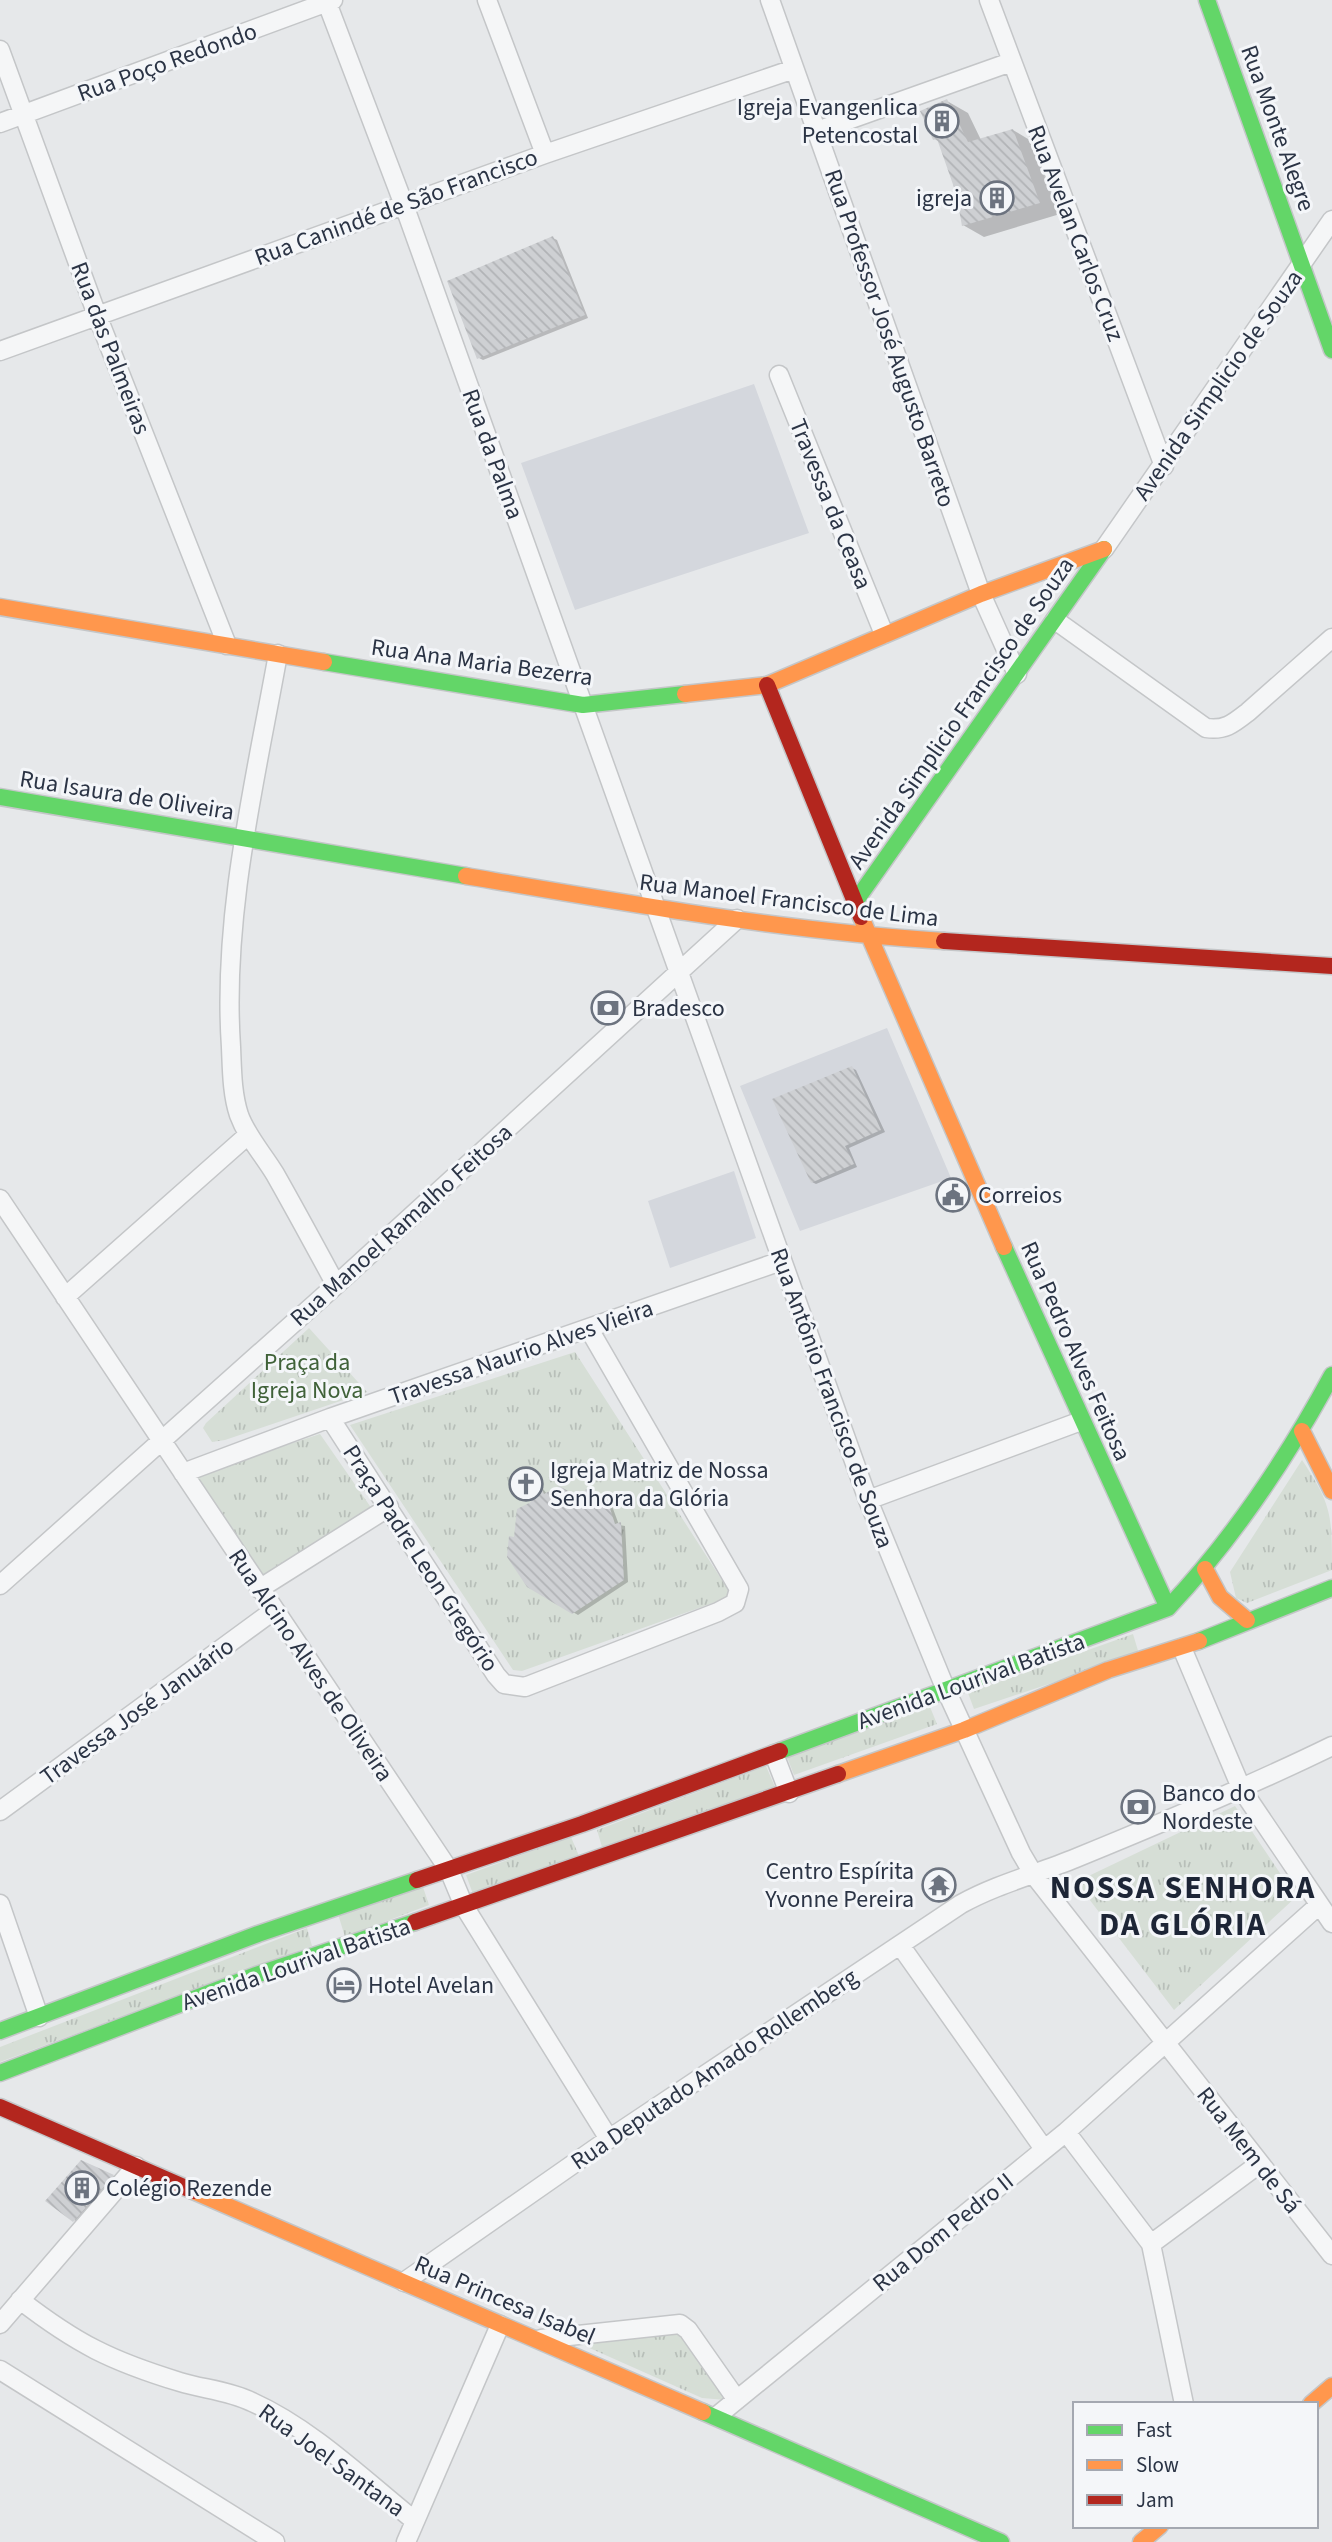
<svg xmlns="http://www.w3.org/2000/svg" width="1332" height="2542" viewBox="0 0 1332 2542" font-family="'Source Sans 3',sans-serif">
	<style>
		.built { fill: #d4d7dd }
		.park { fill: url(#park-tufts) }
		.shadow { fill: #0003 }
		.building { fill: url(#building-back-hatch) }
		.lines { fill: none; stroke-linecap: round; stroke-linejoin: round }
		.street-casing { stroke: #c4c6c8; stroke-width: 21 }
		.fast-casing { stroke: #c4c6c8; stroke-width: 19 }
		.slow-casing { stroke: #c4c6c8; stroke-width: 19 }
		.jam-casing { stroke: #c4c6c8; stroke-width: 19 }
		.street { stroke: #f5f6f7; stroke-width: 18 }
		.fast { stroke: #63d668; stroke-width: 16 }
		.slow { stroke: #ff974d; stroke-width: 16 }
		.jam { stroke: #b3261e; stroke-width: 16 }
		.labels { text-anchor: middle; stroke-width: 6; stroke-linejoin: round; paint-order: stroke }
		.street-label { font-size: 24px; fill: #2b3445; stroke: #f4f6f9 }
		.poi-label { font-size: 24px; fill: #2b3445; stroke: #f4f6f9; text-anchor: start }
		.park-label { font-size: 24px; fill: #3f6138; stroke: #f4f6f9 }
		.district-label { font-size: 32px; font-weight: bold; letter-spacing: 2px; fill: #1d2536; stroke: #f4f6f9 }
	</style>
	<defs>
		<pattern id="park-tufts" width="24" height="20" patternUnits="userSpaceOnUse" patternTransform="scale(1.75)"><rect width="24" height="20" fill="#d6ded6"/><path d="M3 7l-1-3M5 7V3M7 7l1-3M15 17l-1-3M17 17v-4M19 17l1-3" fill="none" stroke="#b8bfb9"/></pattern>
		<pattern id="building-back-hatch" width="6" height="6" patternUnits="userSpaceOnUse" patternTransform="scale(1.75)"><rect width="6" height="6" fill="#ced0d3"/><path d="M-1 5l2 2M0 0l6 6M5-1l2 2" fill="none" stroke="#b1b3b6"/></pattern>
	</defs>
	<rect width="100%" height="100%" fill="#e6e8ea"/>
	<path class="built" d="M754,384l55,149 -234,77 -54,-147z
		M887,1028l64,150 -151,53 -60,-145z
		M734,1171l22,67 -86,30 -22,-67z"/>
	<path class="park" d="M309,1328l58,64 -142,48 -13,2 -9,-14 3,-5z
		M575,1352l154,239 -2,7 -205,73 -9,-1 -163,-245z
		M320,1434l52,75 -108,67 -68,-101z
		M1302,1460c30,45 30,55 30,110l-85,33 -11,-5 -6,-26z
		M1133,1634l6,20 -165,55 -6,-16z
		M930,1707l7,17 -143,51 -7,-18z
		M766,1766l9,21 -173,60 -5,-17z
		M1235,1806l61,91 -122,113 -98,-128z
		M571,1837l8,19 -106,38 -7,-19z
		M423,1887l6,18 -84,32 -7,-23z
		M307,1928l5,18 -312,116v-15z
		M679,2332l47,68 -24,-2 -117,-52v-6z"/>
	<path class="shadow" d="M947,101l21,12 13,27 32,-10 20,12 27,72 -76,23 -21,-12 -6,-32 -18,-51 -4,-3z
		M553,238l4,2 31,78 -105,42 -4,-2z
		M852,1068l4,2 29,62 -36,16 8,19 -41,17 -4,-2z
		M539,1484l8,10 35,6 5,-8 25,14 7,19 6,1 3,56 -50,33 -50,-29 -12,-47z
		M113,2176l15,9 -39,44 -15,-9z"/>
	<path class="building" d="M947,99l21,43 45,-13 27,74 -78,23 -6,-33 -19,-54 -4,1 -13,-29z
		M553,236l32,79 -108,44 -30,-78z
		M852,1066l29,64 -36,16 9,18 -43,19 -39,-84z
		M539,1482l5,12 15,-8 22,12 5,-9 22,13 7,22 6,-2 3,58 -52,34 -45,-27 -20,-30 2,-21 5,1 3,-28 14,-7 -7,-12z
		M81,2160l33,15 -41,47 -28,-21z"/>
	<g class="lines">
		<defs>
			<path id="street" d="M326,0l78,205 464,1295 78,190 75,163 13,22 298,380
				M487,0l58,154
				M770,0l211,594 36,80
				M989,0l175,466
				M0,50l97,265 130,330
				M0,123l333,-123
				M817,131l194,-69
				M0,351l545,-197 249,-85
				M779,375l105,259
				M1104,549l228,-329
				M1055,620l151,108c19,3 28,-5 42,-16l84,-74
				M278,654c-23,128 -56,262 -47,393 1,23 1,47 8,68 8,22 24,39 36,59 21,37 41,74 61,111
				M0,1199l449,671 15,36 145,233
				M65,1297l183,-162
				M330,1418l166,257 8,9 21,3 193,-75 17,-9 4,-14 -150,-260
				M183,1473l147,-55 451,-157
				M868,1500l213,-79
				M0,1585l336,-300 401,-366
				M259,1589l130,-82
				M1182,1648l60,142 90,133
				M774,1754l15,39
				M0,1811l273,-200
				M0,1904l39,113
				M900,1945l144,204
				M1066,2132l85,112 33,160
				M1151,2244l108,-80
				M404,2282l205,-143 352,-235c36,-20 76,-30 115,-46 86,-35 172,-71 256,-112
				M20,2300c57,44 91,61 160,82 23,7 50,9 72,20 60,27 112,78 163,119
				M0,2324l136,-158
				M541,2339l139,-15 8,6 49,70
				M0,2370l275,172
				M717,2416l349,-284 253,-227
				M406,2542l94,-217"/>
			<path id="fast" d="M1207,0l125,350
				M324,662l259,43 102,-11
				M0,797l466,79
				M855,902l249,-353
				M1004,1247l164,361
				M1199,1641l133,-53
				M780,1751l388,-143c65,-69 119,-150 164,-233
				M0,2031l258,-97 159,-54
				M0,2073l256,-98 159,-53
				M703,2412l298,130"/>
			<path id="slow" d="M0,607l324,55
				M685,694l82,-9 214,-91 123,-45
				M466,876c159,27 317,55 478,65
				M861,917l143,330
				M1302,1431l30,60
				M1205,1569l15,28 27,23
				M838,1774l126,-44 144,-60 91,-29
				M193,2191l510,221
				M1311,2404l21,-18
				M1141,2542l19,-16"/>
			<path id="jam" d="M767,685l94,232
				M944,941l388,25
				M417,1880l165,-56 198,-73
				M415,1922l423,-148
				M0,2107l193,84"/>
		</defs>
		<use href="#street" class="street-casing"/>
		<use href="#fast" class="fast-casing"/>
		<use href="#slow" class="slow-casing"/>
		<use href="#jam" class="jam-casing"/>
		<use href="#street" class="street"/>
		<use href="#fast" class="fast"/>
		<use href="#slow" class="slow"/>
		<use href="#jam" class="jam"/>
	</g>
	<defs>
		<symbol id="building-ring" viewBox="-11 -11 22 22"><circle r="9.5" fill="#f4f6f9" stroke="#6c737f" stroke-width="1.5"/><path d="M-4-6H4V6H1V3H-1V6H-4ZM-2.5-4.3h1.7v1.8h-1.7ZM.8-4.3h1.7v1.8H.8ZM-2.5-1h1.7V.8h-1.7ZM.8-1h1.7V.8H.8Z" fill="#6c737f"/></symbol>
		<symbol id="bank-ring" viewBox="-11 -11 22 22"><circle r="9.5" fill="#f4f6f9" stroke="#6c737f" stroke-width="1.5"/><path d="M-6-4H6V4H-6ZM0-2.3a2.3 2.3 0 1 0 0 4.6a2.3 2.3 0 1 0 0-4.6Z" fill="#6c737f"/></symbol>
		<symbol id="civic-ring" viewBox="-11 -11 22 22"><circle r="9.5" fill="#f4f6f9" stroke="#6c737f" stroke-width="1.5"/><path d="M-.6-6.5H3V-4.5H.6V-3L4-1V1h2V6H-6V1h2V-1L-.6-3ZM-1.2 2.5V6h2.4V2.5Z" fill="#6c737f"/></symbol>
		<symbol id="church-ring" viewBox="-11 -11 22 22"><circle r="9.5" fill="#f4f6f9" stroke="#6c737f" stroke-width="1.5"/><path d="M-1.2-6h2.4v3.5h3.3v2.4h-3.3V6h-2.4V-.1h-3.3v-2.4h3.3Z" fill="#6c737f"/></symbol>
		<symbol id="temple-ring" viewBox="-11 -11 22 22"><circle r="9.5" fill="#f4f6f9" stroke="#6c737f" stroke-width="1.5"/><path d="M0-6L5-2H3V0L6.5 2.5H4V6H1.5V3h-3V6H-4V2.5H-6.5L-3 0V-2H-5Z" fill="#6c737f"/></symbol>
		<symbol id="hotel-ring" viewBox="-11 -11 22 22"><circle r="9.5" fill="#f4f6f9" stroke="#6c737f" stroke-width="1.5"/><path d="M-6-4.5h1.5V1H6V5H4.5V3h-9V5H-6ZM-4 0a1.8 1.8 0 1 1 3.6 0ZM.5 0V-2.5h3Q6-2.5 6 0Z" fill="#6c737f"/></symbol>
	</defs>
	<g fill-rule="evenodd">
		<use href="#building-ring" x="923" y="102" width="38" height="38"/>
		<use href="#building-ring" x="978" y="179" width="38" height="38"/>
		<use href="#bank-ring" x="589" y="989" width="38" height="38"/>
		<use href="#civic-ring" x="934" y="1176" width="38" height="38"/>
		<use href="#church-ring" x="507" y="1465" width="38" height="38"/>
		<use href="#bank-ring" x="1119" y="1788" width="38" height="38"/>
		<use href="#temple-ring" x="920" y="1866" width="38" height="38"/>
		<use href="#hotel-ring" x="325" y="1966" width="38" height="38"/>
		<use href="#building-ring" x="63" y="2169" width="38" height="38"/>
	</g>
	<g class="labels">
		<g class="street-label">
			<text transform="translate(167 62) rotate(-20)" y="8">Rua Poço Redondo</text>
			<text transform="translate(1278 128) rotate(70)" y="8">Rua Monte Alegre</text>
			<text transform="translate(396 207) rotate(-20)" y="8">Rua Canindé de São Francisco</text>
			<text transform="translate(1076 233) rotate(69)" y="8">Rua Avelan Carlos Cruz</text>
			<text transform="translate(890 338) rotate(71)" y="8">Rua Professor José Augusto Barreto</text>
			<text transform="translate(111 348) rotate(69)" y="8">Rua das Palmeiras</text>
			<text transform="translate(1218 385) rotate(-55)" y="8">Avenida Simplicio de Souza</text>
			<text transform="translate(493 454) rotate(70)" y="8">Rua da Palma</text>
			<text transform="translate(831 504) rotate(68)" y="8">Travessa da Ceasa</text>
			<text transform="translate(482 662) rotate(8)" y="8">Rua Ana Maria Bezerra</text>
			<text transform="translate(961 713) rotate(-55)" y="8">Avenida Simplicio Francisco de Souza</text>
			<text transform="translate(127 795) rotate(9)" y="8">Rua Isaura de Oliveira</text>
			<text transform="translate(789 900) rotate(7)" y="8">Rua Manoel Francisco de Lima</text>
			<text transform="translate(401 1225) rotate(-42)" y="8">Rua Manoel Ramalho Feitosa</text>
			<text transform="translate(1076 1351) rotate(66)" y="8">Rua Pedro Alves Feitosa</text>
			<text transform="translate(521 1352) rotate(-19)" y="8">Travessa Naurio Alves Vieira</text>
			<text transform="translate(832 1398) rotate(70)" y="8">Rua Antônio Francisco de Souza</text>
			<text transform="translate(421 1558) rotate(57)" y="8">Praça Padre Leon Gregório</text>
			<text transform="translate(311 1665) rotate(56)" y="8">Rua Alcino Alves de Oliveira</text>
			<text transform="translate(971 1681) rotate(-20)" y="8">Avenida Lourival Batista</text>
			<text transform="translate(137 1711) rotate(-36)" y="8">Travessa José Januário</text>
			<text transform="translate(296 1964) rotate(-19)" y="8">Avenida Lourival Batista</text>
			<text transform="translate(714 2069) rotate(-34)" y="8">Rua Deputado Amado Rollemberg</text>
			<text transform="translate(1249 2150) rotate(52)" y="8">Rua Mem de Sá</text>
			<text transform="translate(943 2232) rotate(-39)" y="8">Rua Dom Pedro II</text>
			<text transform="translate(505 2300) rotate(23)" y="8">Rua Princesa Isabel</text>
			<text transform="translate(332 2460) rotate(36)" y="8">Rua Joel Santana</text>
		</g>
		<g class="poi-label">
			<text x="918" y="115" text-anchor="end">Igreja Evangenlica<tspan x="918" dy="28">Petencostal</tspan></text>
			<text x="972" y="206" text-anchor="end">igreja</text>
			<text x="632" y="1016">Bradesco</text>
			<text x="978" y="1203">Correios</text>
			<text x="550" y="1478">Igreja Matriz de Nossa<tspan x="550" dy="28">Senhora da Glória</tspan></text>
			<text x="1162" y="1801">Banco do<tspan x="1162" dy="28">Nordeste</tspan></text>
			<text x="914" y="1879" text-anchor="end">Centro Espírita<tspan x="914" dy="28">Yvonne Pereira</tspan></text>
			<text x="368" y="1993">Hotel Avelan</text>
			<text x="106" y="2196">Colégio Rezende</text>
		</g>
		<g class="park-label">
			<text x="307" y="1370">Praça da<tspan x="307" dy="28">Igreja Nova</tspan></text>
		</g>
		<g class="district-label">
			<text x="1183" y="1898">NOSSA SENHORA<tspan x="1183" dy="37">DA GLÓRIA</tspan></text>
		</g>
	</g>
	<rect x="1073" y="2402" width="245" height="126" fill="#f4f6f9" stroke="#a4a8b1" stroke-width="2"/>
	<rect x="1087" y="2425" width="35" height="10" fill="#63d668" stroke="#a4a8b1" stroke-width="2"/>
	<text x="1136" y="2437" font-size="21" fill="#2b3445">Fast</text>
	<rect x="1087" y="2460" width="35" height="10" fill="#ff974d" stroke="#a4a8b1" stroke-width="2"/>
	<text x="1136" y="2472" font-size="21" fill="#2b3445">Slow</text>
	<rect x="1087" y="2495" width="35" height="10" fill="#b3261e" stroke="#a4a8b1" stroke-width="2"/>
	<text x="1136" y="2507" font-size="21" fill="#2b3445">Jam</text>
</svg>
